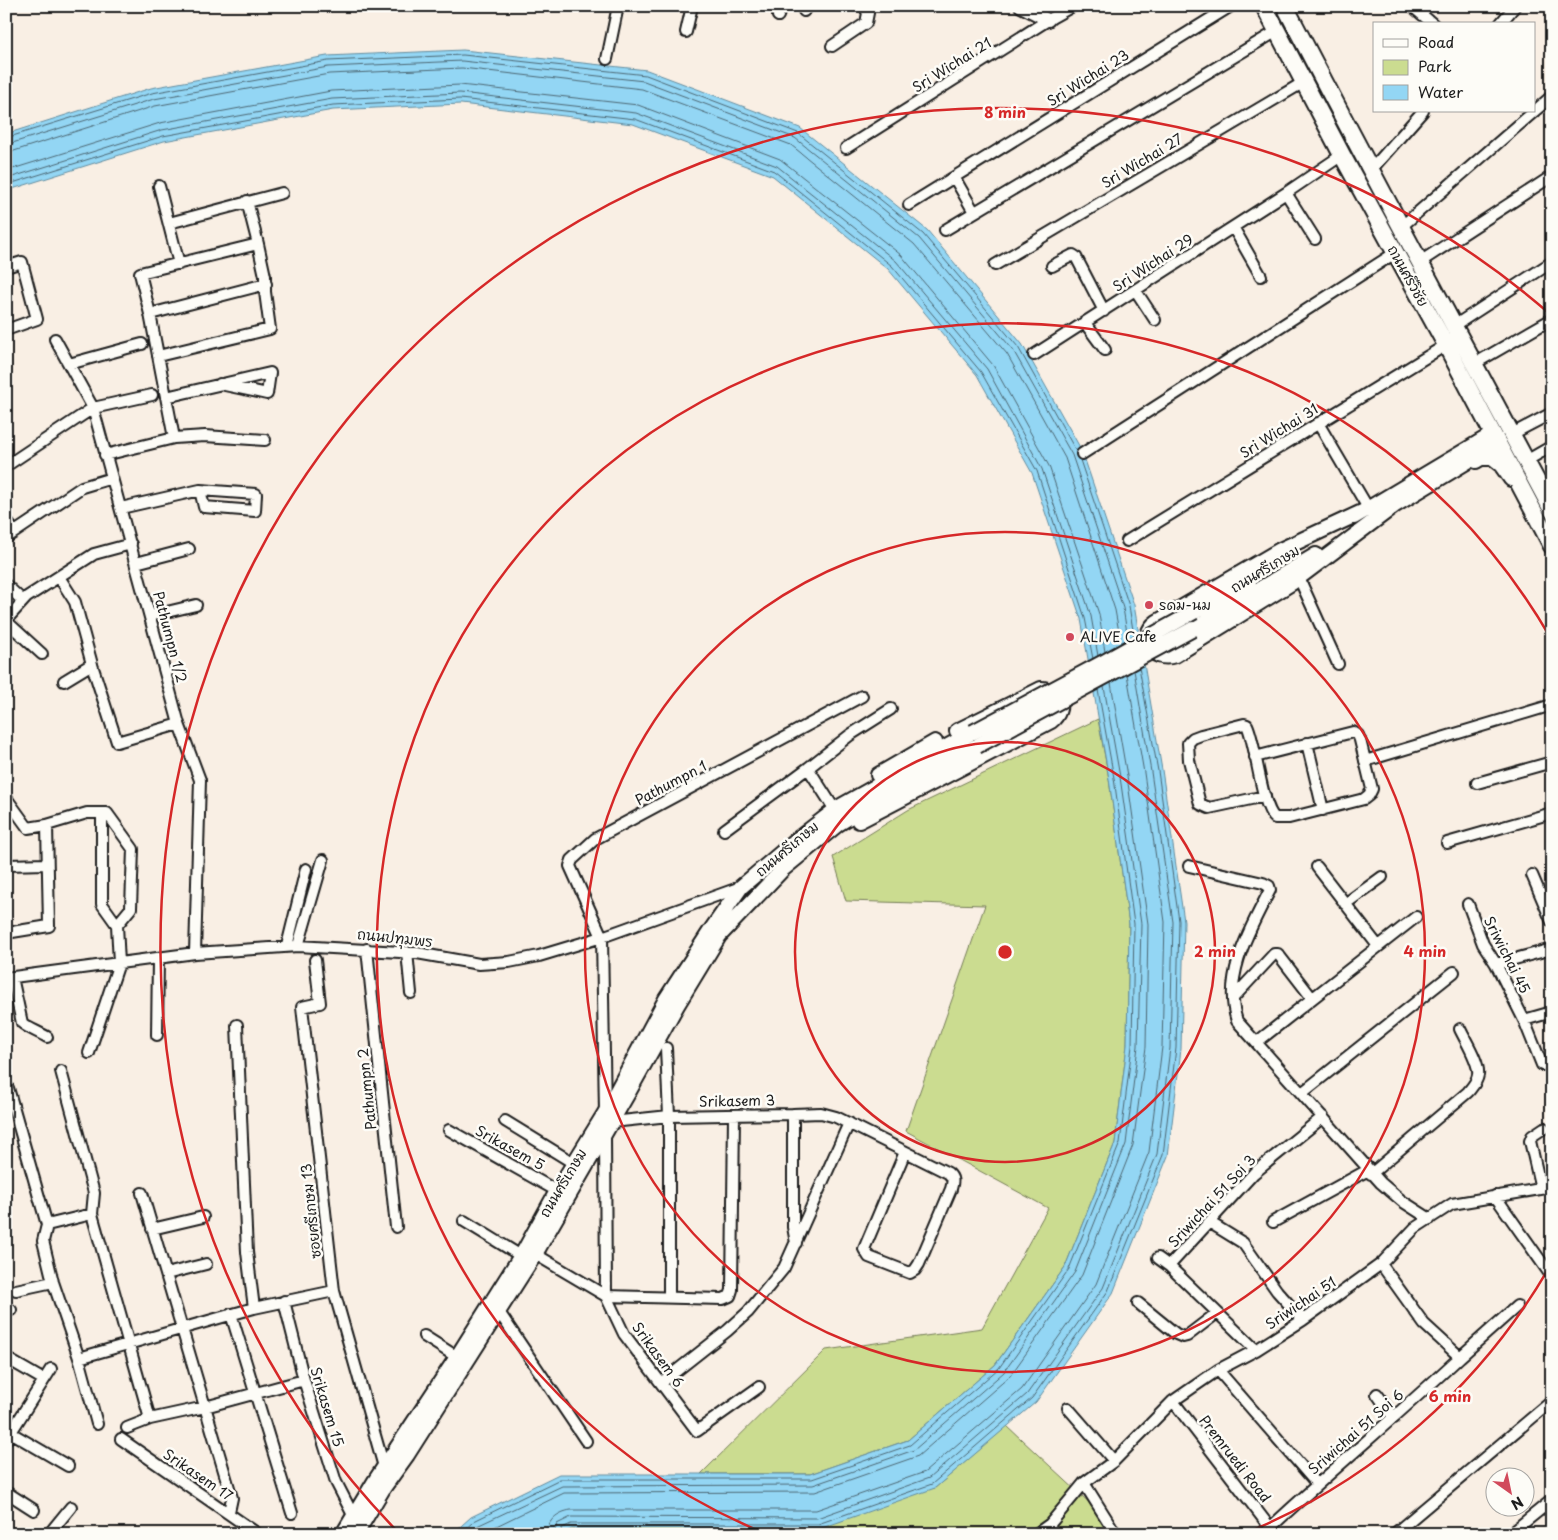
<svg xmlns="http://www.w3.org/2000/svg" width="1558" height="1540" viewBox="0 0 1558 1540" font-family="'Playpen Sans','Playpen Sans Thai',sans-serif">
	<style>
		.green { fill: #cbdc90; stroke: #747c56 }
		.water { fill: #93d6f4; stroke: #638c9e }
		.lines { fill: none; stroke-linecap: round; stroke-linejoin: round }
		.shore { stroke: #4c6672; stroke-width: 1 }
		.minor-casing { stroke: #1c1c1c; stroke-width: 14 }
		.tertiary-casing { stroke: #1c1c1c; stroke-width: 16 }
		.secondary-casing { stroke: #1c1c1c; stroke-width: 18 }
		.primary-casing { stroke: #1c1c1c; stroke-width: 20 }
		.minor { stroke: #fdfcf7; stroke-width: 10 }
		.tertiary { stroke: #fdfcf7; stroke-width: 12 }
		.secondary { stroke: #fdfcf7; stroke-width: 14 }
		.primary { stroke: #fdfcf7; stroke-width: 16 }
		.secondary-bridge-casing { stroke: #1c1c1c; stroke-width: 18; stroke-linecap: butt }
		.secondary-bridge { stroke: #fdfcf7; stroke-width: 14 }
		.ring { fill: none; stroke: #d62828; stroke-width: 2.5 }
		.poi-dot { fill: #d1495b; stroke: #fdfcf7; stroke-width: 2 }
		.labels { text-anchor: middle; stroke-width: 5; stroke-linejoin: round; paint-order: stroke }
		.street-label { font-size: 14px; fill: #1c1c1c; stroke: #fdfcf7 }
		.poi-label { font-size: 14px; fill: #1c1c1c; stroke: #fdfcf7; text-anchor: start }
		.centre { fill: #d62828; stroke: #fdfcf7; stroke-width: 2.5 }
		.ring-label { font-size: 15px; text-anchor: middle; font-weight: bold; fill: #d62828; stroke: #fdfcf7; stroke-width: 5; stroke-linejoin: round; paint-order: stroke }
	</style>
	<rect width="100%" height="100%" fill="#f9efe4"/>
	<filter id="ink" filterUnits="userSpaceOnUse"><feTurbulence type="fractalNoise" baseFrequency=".02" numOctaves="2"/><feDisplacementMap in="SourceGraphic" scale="10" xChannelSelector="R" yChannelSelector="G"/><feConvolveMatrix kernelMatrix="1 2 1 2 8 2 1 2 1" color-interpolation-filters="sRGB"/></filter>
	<g filter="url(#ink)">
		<path class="green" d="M1098,719l11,60 20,145 -2,121 -12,98 -50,124 -70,98 -87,75 -98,34h-109l125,-124 156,-22 66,-120 -142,-77 79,-226 -139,-4 -13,-44 75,-47z
			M1007,1426l116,108h-562l10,-5 129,-1 235,-40z"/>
		<path class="water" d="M463,50l184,20 153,58 127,102 95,114 60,107 52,154 28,165 22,151 -3,128 -13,107 -55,137 -77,109 -101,86 -116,41h-247l-11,5h-109l19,-17 88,-43h251l98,-34 87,-75 70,-98 50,-124 12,-98 2,-121 -20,-145 -28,-160 -49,-146 -55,-98 -89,-106 -115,-93 -140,-52 -172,-20 -128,6 -169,31 -158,50v-57l145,-46 176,-32z"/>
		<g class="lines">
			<path class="shore" d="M6,138l146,-45 176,-32 135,-6 183,20 152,58 125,101 95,113 58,104
				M6,145l148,-46 174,-32 134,-6 182,20 151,57 124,100 94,112 59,105 51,153 5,31
				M6,152l8,-1 141,-45 174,-32 133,-6 180,21 149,56 123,99 93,110 58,104 50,152 6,33
				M6,171l154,-48 171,-32 129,-6 178,20 142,54 121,96 92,110 56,101 50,148 6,38
				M6,179l156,-49 170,-31 128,-6 176,20 141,53 119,95 91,108 55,100 49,147 7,40
				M6,185l157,-49 170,-31 127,-6 175,20 139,52 118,95 89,106 56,99 48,147 8,41
				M1080,460l49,146 5,30
				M460,1534l14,-13 86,-42h252l98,-34 89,-77 70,-99 51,-126 12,-97 2,-122 -20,-146 -16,-88
				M469,1534l8,-8 85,-40 251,-1 101,-35 90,-78 71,-100 51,-128 12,-98 3,-122 -21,-147 -16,-90
				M480,1534l84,-41 251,-1 103,-36 92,-80 72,-101 51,-130 13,-98 2,-123 -21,-148 -16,-93
				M547,1534c0,-14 11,-22 24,-24h245l109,-38 97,-83 74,-105 53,-132 13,-105 3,-125 -21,-149 -17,-99
				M554,1534l3,-10 14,-7 246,1 112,-40 98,-84 76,-106 54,-134 13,-106 3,-126 -22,-150 -17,-102
				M560,1534l2,-6 9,-4h247l114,-40 100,-86 76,-107 55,-136 13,-107 3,-127 -21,-150 -19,-104"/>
			<defs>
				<path id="minor" d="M1413,7l20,17
					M804,11l2,-5
					M778,16l3,-10
					M1500,24l15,-18
					M686,32l6,-26
					M832,46l34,-23 2,-10 -4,-7
					M607,59l11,-53
					M846,148l202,-128 25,-14
					M1370,171l53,-60
					M954,177l20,35
					M159,186l20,78
					M1286,193l29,46
					M247,201l11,43
					M909,205l322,-199
					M169,223l113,-30
					M1233,227l28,49
					M1401,227l151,-131
					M945,230l332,-199
					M1420,262l132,-86
					M995,265l309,-183
					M1052,266l21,-11 3,2 28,54
					M6,267l16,-5 15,57 -31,11
					M1136,291l19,29
					M150,314l116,-30
					M1085,323l20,27
					M1454,326l98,-64
					M55,339l38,69 86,316 21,56 -5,173
					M1034,355l252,-162 56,-38
					M158,356l112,-27 -5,-37v-16l-7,-32 -118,29 10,41 24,124
					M69,364l73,-20
					M1474,364l78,-45
					M166,397l104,-24 -3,21 -47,-10
					M1318,423l50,85
					M1512,434l40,-21
					M1082,454l313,-201
					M105,455l69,-17 31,-2 60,4
					M1526,461l26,-15
					M6,466l87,-58 59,-13
					M121,508l79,-18 56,4 -1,17 -51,-4 -4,-17
					M6,520l8,12
					M6,538l76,-51 30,-9
					M1127,541l319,-196
					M136,563l53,-14
					M59,577l16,25 18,66 24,74 62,-18
					M1299,578l39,86
					M6,585l17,16
					M150,616l46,-11
					M6,620l21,-23 67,-43 37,-10
					M6,621l36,33
					M64,681l28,-17
					M1307,743l16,67
					M1255,757l98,-25 5,3 2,5 12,49 -3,6 -5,4 -75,19h-14c-14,-11 -19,-75 -28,-93l-3,-1 -43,11 -8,3 -5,5 1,17 11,44 9,4 56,-12
					M1365,761l187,-56
					M808,768l27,42
					M1477,783l75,-21
					M7,799l21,29 19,-3 40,-12h20l26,36 -2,59 -14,17
					M724,830l84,-62 42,-33 41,-26
					M1447,843l105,-30
					M6,865l41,-1
					M1189,866l74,17 6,3 1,4c-20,39 -48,86 -33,131l144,162 21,18 28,18
					M1317,867l61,79
					M1532,875l20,47
					M1345,904l37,-27
					M1468,904l15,40 13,20 28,56 28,-8
					M6,933l43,-7 -2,-101
					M287,946l19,-77
					M298,946l25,-86
					M367,949l29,278
					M407,952l4,41
					M315,960l5,43 -18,4 32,284 50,176
					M1496,964l56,-15
					M12,977l10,46c7,6 17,9 25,14
					M6,978l189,-25 103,-7 119,7 62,11 30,-2 30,-6 63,-19 139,-50
					M1233,998l41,-44h4l34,44
					M1524,1020l18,45
					M237,1025l10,227 7,56
					M157,1035l1,-76
					M1257,1042l159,-125
					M666,1048l3,68v181
					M89,1053l30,-90 -2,-38 -15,-21v-91
					M61,1071l33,122 -2,21 58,205
					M8,1088l39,137 -4,16 10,41 26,76 18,66
					M1302,1093l152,-121
					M605,1113l-3,-176 -32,-71 2,-6 23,-21 267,-143
					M793,1114l28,-1 15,4 112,56c6,5 5,9 3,16l-32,75 -4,6 -5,3 -41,-16 -5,-8 41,-97
					M505,1121l70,43
					M612,1122l57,-6 124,-2v113l3,16
					M449,1130l108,61
					M605,1134l1,162 117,3 7,-3 2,-6 2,-175
					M1371,1174l97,-82c4,-5 9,-10 10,-17 2,-12 -13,-35 -18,-46
					M1541,1189l-11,-48 2,-5 12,-8
					M142,1193l90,305 -3,14
					M1495,1196l57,81
					M464,1221l57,35
					M1209,1222l34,21 34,48 26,29
					M1273,1222l95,-52
					M47,1225l45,-11
					M152,1229l51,-12
					M535,1254l71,42 18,38 73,97 62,-44
					M1158,1258l11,8 87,84
					M1169,1266l85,-93 69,-56
					M166,1274l40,-10
					M16,1290l37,-8
					M284,1301l20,79 32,102 18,35
					M1138,1303l38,31 7,3 4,-1 30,-23
					M6,1308l5,2
					M499,1312l87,129
					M231,1314l61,199
					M424,1336l33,21
					M1460,1357l57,-51
					M6,1358l38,22
					M79,1358l175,-50 80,-17
					M1218,1370l99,114
					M661,1383l66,-52 21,-19 36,-44 65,-145
					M1377,1394l17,24
					M1173,1401l102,133
					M1068,1408l46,53
					M127,1428l23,-9 55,-12 99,-27
					M6,1430l62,36
					M121,1439l137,95
					M6,1440l45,-71
					M1084,1483l32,51
					M6,1492l28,18
					M1271,1527c62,-58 127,-112 189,-170l-36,-33 -43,-60
					M49,1534l22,-27
					M1036,1534l14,-10 34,-41 30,-22 59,-60 45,-31 38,-20 47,-30 78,-56 34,-36 37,-24 100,-17
					M1394,1534l158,-133
					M1510,1534l42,-34"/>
				<path id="tertiary" d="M1021,6l27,14"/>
				<path id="secondary" d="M1476,461l5,-3h11l9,7 10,14
					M1387,510l111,-67
					M1362,512l-82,38 -123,72c-20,15 -6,41 18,33l118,-73 101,-76
					M1354,517l139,-83
					M1194,612l56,-33
					M1193,629l123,-74
					M878,775l57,-33
					M859,821l192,-100c15,-12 9,-32 -10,-32l-84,42
					M343,1534l32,-53 82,-124 67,-106 33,-60 48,-78 61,-114 45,-69 30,-43 54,-46 44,-34 134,-75
					M356,1534l28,-47 23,-32 128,-201 93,-161 49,-88 42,-69 64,-67 55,-45 47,-29 92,-49"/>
				<path id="primary" d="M1264,6l78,149 104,190 106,201
					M1285,6c87,169 178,336 267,504"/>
			</defs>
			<use href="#minor" class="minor-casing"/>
			<use href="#tertiary" class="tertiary-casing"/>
			<use href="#secondary" class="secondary-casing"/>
			<use href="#primary" class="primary-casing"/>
			<use href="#minor" class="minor"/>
			<use href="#tertiary" class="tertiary"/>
			<use href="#secondary" class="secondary"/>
			<use href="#primary" class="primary"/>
			<defs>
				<path id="secondary-bridge" d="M973,732l131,-70 90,-50
					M977,746l216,-117"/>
			</defs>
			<use href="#secondary-bridge" class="secondary-bridge-casing"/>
			<use href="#secondary-bridge" class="secondary-bridge"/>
		</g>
	</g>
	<g class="ring">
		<circle cx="1005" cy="952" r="210"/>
		<circle cx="1005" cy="952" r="420"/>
		<path d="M1550 1266A629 629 0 0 1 1246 1533M764 1533A629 629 0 1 1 1550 637"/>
		<path d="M396 1530A839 839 0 0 1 1550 314"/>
	</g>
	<g class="poi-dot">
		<circle cx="1149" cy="605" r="5"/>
		<circle cx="1070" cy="637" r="5"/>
	</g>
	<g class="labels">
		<g class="street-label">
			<text transform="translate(952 65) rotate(-32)" y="5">Sri Wichai 21</text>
			<text transform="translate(1088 78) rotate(-32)" y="5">Sri Wichai 23</text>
			<text transform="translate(1142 161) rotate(-31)" y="5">Sri Wichai 27</text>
			<text transform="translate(1153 263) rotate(-33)" y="5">Sri Wichai 29</text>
			<text transform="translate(1408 276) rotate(61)" y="5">ถนนศรีวิชัย</text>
			<text transform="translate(1279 431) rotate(-32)" y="5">Sri Wichai 31</text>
			<text transform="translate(1265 569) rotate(-31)" y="5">ถนนศรีเกษม</text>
			<text transform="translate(170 637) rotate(75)" y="5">Pathumpn 1/2</text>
			<text transform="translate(671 783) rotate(-28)" y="5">Pathumpn 1</text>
			<text transform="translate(787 849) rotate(-40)" y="5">ถนนศรีเกษม</text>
			<text transform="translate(395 938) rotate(6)" y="5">ถนนปทุมพร</text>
			<text transform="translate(1507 955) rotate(63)" y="5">Sriwichai 45</text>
			<text transform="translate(367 1089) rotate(-96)" y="5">Pathumpn 2</text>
			<text transform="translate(737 1101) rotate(-1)" y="5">Srikasem 3</text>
			<text transform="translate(510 1148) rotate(29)" y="5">Srikasem 5</text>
			<text transform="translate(563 1183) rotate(-59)" y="5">ถนนศรีเกษม</text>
			<text transform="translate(1212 1201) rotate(-47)" y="5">Sriwichai 51 Soi 3</text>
			<text transform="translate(311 1211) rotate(-96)" y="5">ซอยศรีเกษม 13</text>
			<text transform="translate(1301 1303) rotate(-34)" y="5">Sriwichai 51</text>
			<text transform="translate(658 1355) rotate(54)" y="5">Srikasem 6</text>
			<text transform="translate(327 1407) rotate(73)" y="5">Srikasem 15</text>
			<text transform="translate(1356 1432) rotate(-41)" y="5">Sriwichai 51 Soi 6</text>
			<text transform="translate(1235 1459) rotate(52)" y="5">Premruedi Road</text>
			<text transform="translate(198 1475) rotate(34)" y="5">Srikasem 17</text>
		</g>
		<g class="poi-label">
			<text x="1159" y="610">รดม-นม</text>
			<text x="1080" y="642">ALIVE Cafe</text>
		</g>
	</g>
	<circle cx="1005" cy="952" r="8" class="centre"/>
	<g class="ring-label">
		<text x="1005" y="118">8 min</text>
		<text x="1215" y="957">2 min</text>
		<text x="1425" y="957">4 min</text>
		<text x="1450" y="1402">6 min</text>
	</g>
	<rect width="1558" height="1540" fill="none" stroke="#fdfcf7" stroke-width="25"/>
	<rect x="12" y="12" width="1533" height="1515" fill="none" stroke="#1c1c1c" stroke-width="2" filter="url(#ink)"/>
	<rect x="1373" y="22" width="162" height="90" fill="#fdfcf7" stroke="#a3a29f"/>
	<rect x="1383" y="39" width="25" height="8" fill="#fdfcf7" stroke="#a3a29f"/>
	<text x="1418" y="48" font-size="15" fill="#1c1c1c">Road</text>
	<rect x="1383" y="60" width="25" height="15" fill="#cbdc90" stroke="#a3a29f"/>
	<text x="1418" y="72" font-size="15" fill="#1c1c1c">Park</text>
	<rect x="1383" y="85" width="25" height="15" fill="#93d6f4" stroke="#a3a29f"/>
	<text x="1418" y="98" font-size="15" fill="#1c1c1c">Water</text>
	<g transform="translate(1510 1492) rotate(147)"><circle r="24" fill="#fdfcf7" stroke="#a3a29f"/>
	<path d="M0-4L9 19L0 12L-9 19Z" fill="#d1495b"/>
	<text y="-8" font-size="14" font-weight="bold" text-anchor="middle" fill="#1c1c1c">N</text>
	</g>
</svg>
